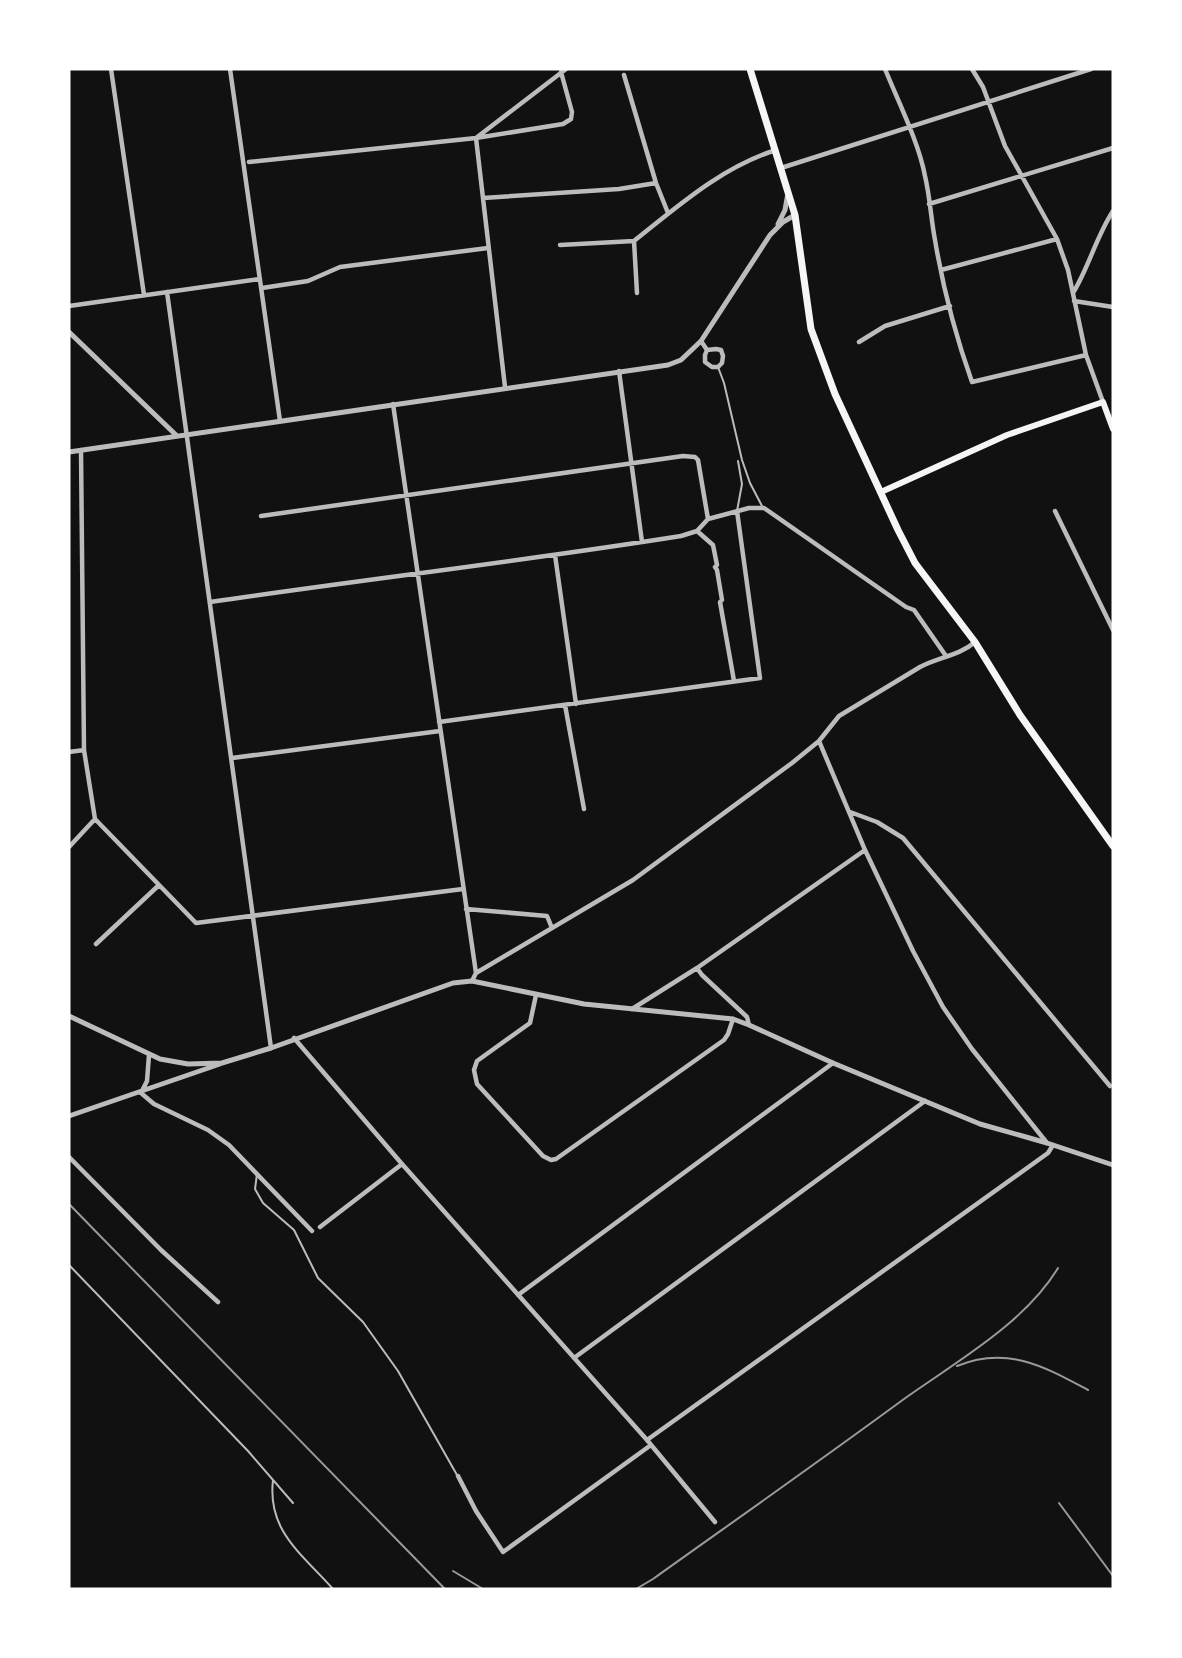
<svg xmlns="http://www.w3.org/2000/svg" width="1182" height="1658" viewBox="0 0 1182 1658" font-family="'Space Grotesk',sans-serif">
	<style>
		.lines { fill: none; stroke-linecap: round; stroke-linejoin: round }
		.service { stroke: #bcbcbc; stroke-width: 2 }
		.minor { stroke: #bcbcbc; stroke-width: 4.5 }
		.tertiary { stroke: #bcbcbc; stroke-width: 5 }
		.secondary { stroke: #f5f5f5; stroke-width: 6 }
		.primary { stroke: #f5f5f5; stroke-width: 7 }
		.rail { stroke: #9a9a9a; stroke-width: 2 }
	</style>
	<rect width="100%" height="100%" fill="#111"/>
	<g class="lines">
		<path class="service" d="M718,367l6,16 18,77 8,23 12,23
			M737,511l5,-27 -4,-23
			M257,1174l-2,15 8,14 31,27 24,48 45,44 35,49 59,104
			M69,1265l179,186 45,52
			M273,1480c-6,51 29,74 60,109"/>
		<path class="minor" d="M111,69l33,226
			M230,69l50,352
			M885,69c13,32 34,74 40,107 5,21 6,43 10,64 8,48 21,97 37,142l114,-27
			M972,69l11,18 22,59 52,93 11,31 18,85 17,47
			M624,75l32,108 12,30
			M476,138l29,249
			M476,138l90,-69
			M249,162l227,-24 87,-14 8,-5 1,-7 -11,-40
			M781,168l310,-99
			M483,198l136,-9 37,-6
			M929,204l184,-56
			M560,245l74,-4
			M941,270l116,-31
			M262,288l46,-7 32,-14 148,-19
			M167,292l104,756
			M637,293l-3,-52c44,-35 88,-74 142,-91
			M1073,293c16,-26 23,-56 40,-82
			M1074,301l39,6
			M69,306l191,-27
			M701,341l6,9 -2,5v7l7,5h6l4,-4 1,-7 -2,-6 -5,-1 -9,1
			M859,342l26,-16 65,-20
			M619,371l23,171
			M393,404l83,569
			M81,450l3,300 11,69 101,104 267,-34
			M1055,511l58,119
			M261,516l422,-60 12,1 3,3 10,59
			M708,519l41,-11h15l142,99 8,3 32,46
			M697,531l16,14 4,20 -2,2 2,3 5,30 -2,2 14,79
			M555,555l21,149
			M210,602c157,-23 314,-41 471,-66l16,-5 11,-12
			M565,705l19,104
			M439,722l321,-44 -23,-167
			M819,741l46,109 48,101 30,56 29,42 75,94
			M69,752l15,-2
			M232,758l208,-27
			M850,812l27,10 26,16 207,248
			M69,847l26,-28
			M466,909l81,7 5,12
			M96,944l62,-58
			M697,968l5,7 45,42 2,8
			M472,981l4,-8 157,-93 159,-117 27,-22 20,-25 81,-49c18,-10 39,-11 55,-25
			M536,995l-6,28 -53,38 -3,9 3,14 66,72 8,4 5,-1 168,-119 4,-6 5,-15
			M632,1009l65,-41 168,-118
			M294,1038l108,126 245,276 68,82
			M141,1093l13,11 54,26 21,15 83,86
			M141,1093l6,-12 2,-26
			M69,1116l151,-52
			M69,1157l92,93 57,52
			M320,1227l82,-63
			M518,1295l315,-232
			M574,1358l351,-257
			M647,1440l401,-287 5,-8
			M458,1476l18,35 27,41 148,-107"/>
		<path class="tertiary" d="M778,224l7,-14 3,-17
			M69,332l108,104
			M69,452l599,-87 13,-5 20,-19 69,-106 13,-13 12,-7
			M69,1016l91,43 28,5 34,-1 49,-15 182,-65 19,-2 112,23 149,15 16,6 84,38 147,61 67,19 66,22"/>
		<path class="secondary" d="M881,492l126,-57 96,-33 10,27"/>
		<path class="primary" d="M750,69l45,146 16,114 24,65 63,136 17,33 60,79 45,73 93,131"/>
		<path class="rail" d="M69,1204l376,385
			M957,1366c50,-21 88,1 131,24
			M1059,1503l54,73
			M453,1571l30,18
			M636,1589l17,-10c84,-60 168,-119 251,-180 52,-37 121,-76 154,-131"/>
	</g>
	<rect width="1182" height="1658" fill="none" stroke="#ffffff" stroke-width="141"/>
</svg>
